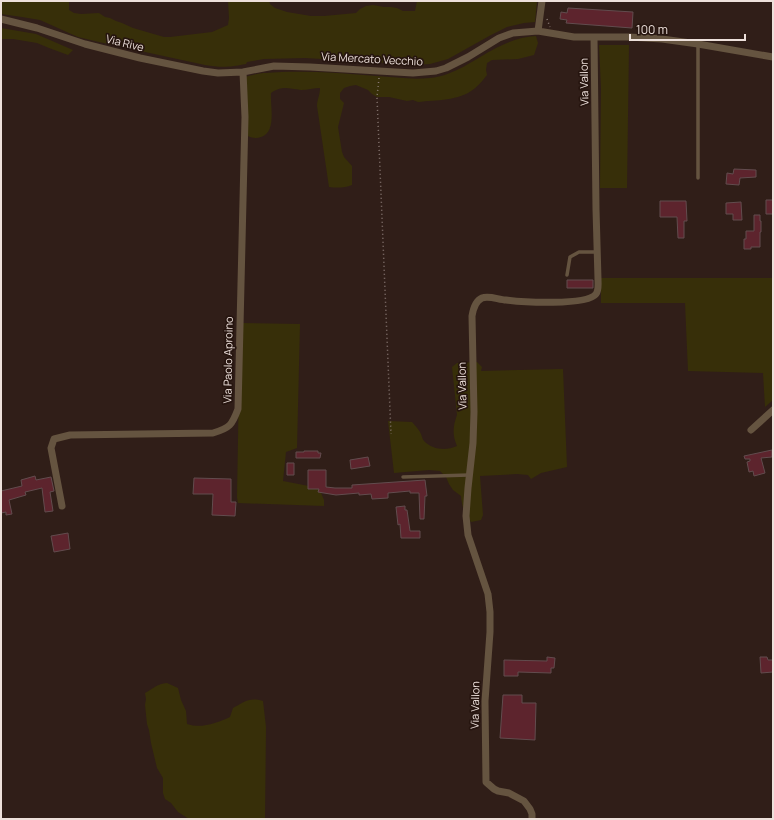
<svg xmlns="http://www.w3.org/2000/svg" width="774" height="820" viewBox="0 0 774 820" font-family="Manrope,sans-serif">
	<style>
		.green { fill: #372f09 }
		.building { fill: #5d242d; stroke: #624c4e }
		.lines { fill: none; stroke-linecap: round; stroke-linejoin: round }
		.path { stroke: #887873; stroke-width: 1.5; stroke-dasharray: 1 3; stroke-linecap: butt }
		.lane { stroke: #655440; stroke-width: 3.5 }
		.street { stroke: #655440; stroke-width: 7 }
		.labels { text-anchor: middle; stroke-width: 3.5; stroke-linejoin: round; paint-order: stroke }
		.street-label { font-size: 11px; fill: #ede0db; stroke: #26150f }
	</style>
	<rect width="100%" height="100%" fill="#301e18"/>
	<path class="green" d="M1,1h68v9l5,3 7,1 18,-1 6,4 5,1 6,3 6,2 11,5 31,9h6l42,-5 16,-7 1,-7 -1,-17h41l1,3 5,4 12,4 24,4h13l32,-3 4,-4 6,-3 7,-1 11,2h7l6,1 6,3h12l2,-10h120l-2,21 -11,1 -17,4 -16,8 -43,24 -18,5 -16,1 -39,-3 -70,-4 -41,1 -17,3 -1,2c-16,3 -24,4 -41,1l-106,-23 -21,-5 -38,-17 -18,-3 -21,-3z
		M1,28l35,6 37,16 -5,5 -19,-7 -12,-5 -24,-4h-12z
		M536,36l2,7 -4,12 -16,4 -26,1 -5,3 -1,7 1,5c-4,5 -8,10 -13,14 -15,12 -38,11 -56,13l-5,-2 -6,1 -18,-4h-12l-5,-3 -4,-4 -12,-5 -6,1 -6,2 -4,5v6l4,4 -6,24 4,25 2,5 8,9v19c-7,3 -15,3 -23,2l-12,-81c0,-6 3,-11 3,-18 -6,0 -13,2 -19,2 -12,-1 -18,-5 -30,3 -1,13 6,39 -10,44 -5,2 -10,1 -15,-2l-1,-58c7,-2 14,-4 21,-4 35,-3 74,0 110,3 18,1 36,4 54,2 24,-2 45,-19 66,-30 13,-7 26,-11 40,-12z
		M599,45h30l-2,143h-27l1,-100z
		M601,278h172v122l-8,7 -2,-34 -75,-2 -3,-68h-84z
		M240,323l60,1 -3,124 -11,4 -3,29 36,7 5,12v6l-86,-3 -1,-6z
		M477,362l5,5 -1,4 82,-2 4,98 -26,6 -10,6 -3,-4 -11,-1 -37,2 3,39 -2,5 -10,2c-7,-10 -9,-14 -10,-26l-8,-6 -4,-6 -3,-7 -6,-6 -11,-1 -35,3 -6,-52 24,1c3,3 6,7 8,10 2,3 2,7 4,9 9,9 22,10 33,5 -5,-11 -4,-20 0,-31l-5,-48 5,-4z
		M167,683l11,5 3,12 5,11 1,13c14,5 30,-1 43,-7l3,-9c12,-6 15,-11 30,-7l3,26 -1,92h-76l-11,-7 -7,-9 -6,-4 -2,-6v-15l-6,-10 -6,-25 -2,-13 -2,-6 -2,-19 1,-6 -1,-6c9,-5 12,-9 22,-10z"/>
	<path class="building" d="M568,8l65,4 -1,16 -66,-5 1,-3 -7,-1 1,-7 6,1z
		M734,169l22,1v7l-16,1 -1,7 -13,-1 1,-11 6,1z
		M766,200h7v14h-7z
		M660,201h26l1,20h-3v17h-6l-1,-21h-17z
		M741,202l1,18h-9v-6h-7v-11z
		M754,215h6v6h1v11h-1v15h-9v2h-7v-10h2v-8h8z
		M567,280h26v8h-26z
		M772,450v7l-11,1 4,15 -11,3 -1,-5 -4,1 -2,-10 3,-1v-2h-5l-1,-3z
		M304,451h14v2h3l-1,5h-24v-6h8z
		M368,457l2,9 -19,3 -1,-9z
		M287,463h7v12h-7z
		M308,470h18v17l9,1h17v-3l73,-5 2,16h-2l-1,23h-4l-1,-26h-9v-2l-22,2v5l-16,1 -1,-5 -12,1v-2l-23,2 -18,-3 1,-3h-11z
		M35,476l1,4 15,-3 3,14 -4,1 3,19 -8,1 -3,-24 -17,4 1,3 -17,5 3,14 -6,1v-3l-5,1v-22l21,-5 -1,-6z
		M194,478l37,1v23h5l-1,14 -23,-1 1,-21h-20z
		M405,506v4h2l3,21h10v7h-19l-1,-14 -2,1 -2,-18z
		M68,533l2,16 -16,3 -3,-16z
		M547,657l8,1 -1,10h-3v5l-33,-1v4h-14v-16l43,1z
		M760,657h7l1,3h5v12l-12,1z
		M503,695h19v8h14l-1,37 -35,-2z"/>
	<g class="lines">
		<path class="path" d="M547,19l3,8
			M379,78l-2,19 14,337"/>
		<path class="lane" d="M698,44v134
			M567,275l3,-18 9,-5h18
			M403,477l66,-2"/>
		<path class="street" d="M1,19l36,9 48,16 55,14 63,13 15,2 25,-1 31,-6 36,1 103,6 23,-2 10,-3 22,-11 31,-19 14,-5 25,-2 36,6h55l33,2 36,5 75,13
			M538,31l4,-30
			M751,430l22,-20
			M62,506l-11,-58 3,-9 16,-4 143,-2c17,-5 19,-8 25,-24l7,-292 -2,-45
			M532,819v-5l-2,-5 -6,-8 -15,-8 -11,-2 -4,-2 -8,-7 -1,-81 5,-69v-20l-2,-18 -20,-59 -2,-19 2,-28 5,-45 1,-31 -2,-96c1,-6 3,-15 10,-18 7,-3 17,2 24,2 15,2 81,6 90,-6 3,-4 2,-10 2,-15l-2,-70 -2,-172"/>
	</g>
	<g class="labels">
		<g class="street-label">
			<text transform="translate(125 43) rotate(14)" y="4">Via Rive</text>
			<text transform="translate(372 59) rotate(3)" y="4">Via Mercato Vecchio</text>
			<text transform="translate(584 82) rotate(-91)" y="4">Via Vallon</text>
			<text transform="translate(228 360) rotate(-89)" y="4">Via Paolo Aproino</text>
			<text transform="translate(462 386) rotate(-91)" y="4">Via Vallon</text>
			<text transform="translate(475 705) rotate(-89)" y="4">Via Vallon</text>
		</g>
	</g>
	<rect width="774" height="820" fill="none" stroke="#ede0db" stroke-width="4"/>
	<path d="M630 34v6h115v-6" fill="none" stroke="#ede0db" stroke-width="2"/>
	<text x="636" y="34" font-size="12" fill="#ede0db" stroke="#26150f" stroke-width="3" paint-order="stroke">100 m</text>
</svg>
